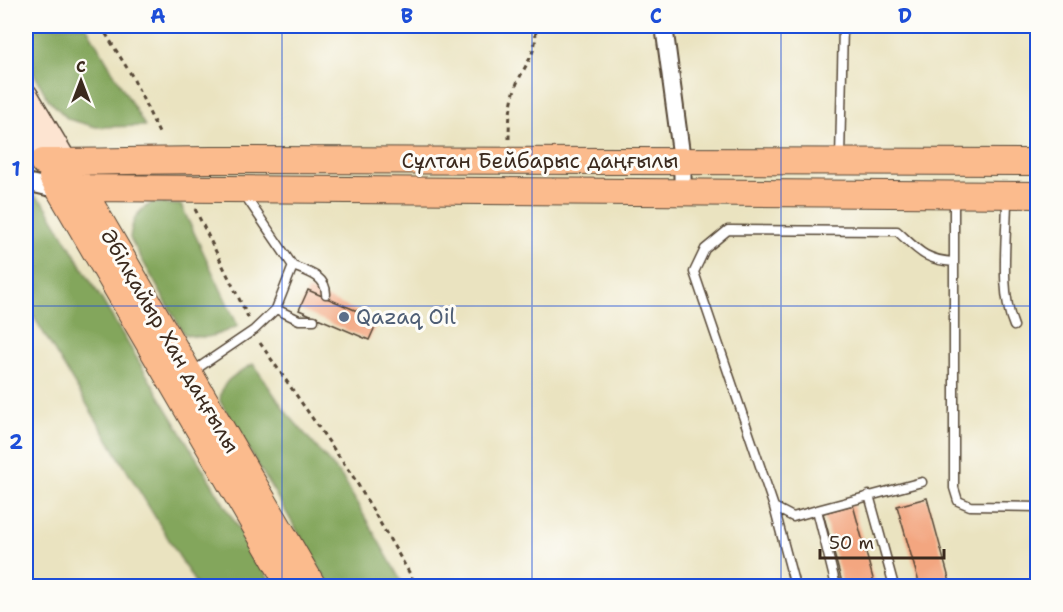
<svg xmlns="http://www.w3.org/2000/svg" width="1063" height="612" viewBox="0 0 1063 612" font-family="'Shantell Sans',sans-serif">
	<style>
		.forest { fill: #83a65c; stroke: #5f683d; stroke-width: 1.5 }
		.building { fill: #f3a680 }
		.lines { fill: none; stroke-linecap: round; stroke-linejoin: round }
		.lane-casing { stroke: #554636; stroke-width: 11 }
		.street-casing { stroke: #554636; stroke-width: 20 }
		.secondary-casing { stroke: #554636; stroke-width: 27 }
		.primary-casing { stroke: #554636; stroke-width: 28 }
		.path { stroke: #554636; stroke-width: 3; stroke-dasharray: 4.5 4.5; stroke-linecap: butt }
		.lane { stroke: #fff; stroke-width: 8 }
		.street { stroke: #fff; stroke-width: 16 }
		.secondary { stroke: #fde4d1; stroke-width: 24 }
		.primary { stroke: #fbbb8d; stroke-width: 26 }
		.grid { fill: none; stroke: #1d4ed8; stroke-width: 1.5; stroke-opacity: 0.55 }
		.service-dot { fill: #5c6f8a; stroke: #fdfcf7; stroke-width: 2 }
		.labels { text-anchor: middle; stroke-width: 6; stroke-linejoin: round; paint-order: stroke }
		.street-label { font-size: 21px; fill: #3b2a1e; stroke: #fdfcf7 }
		.service-label { font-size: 21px; fill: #4e5e75; stroke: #fdfcf7; text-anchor: start }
		.neatline { fill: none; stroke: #1d4ed8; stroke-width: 2 }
		.grid-label { font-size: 20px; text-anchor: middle; font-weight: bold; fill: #1d4ed8 }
	</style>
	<rect width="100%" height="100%" fill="#fdfcf7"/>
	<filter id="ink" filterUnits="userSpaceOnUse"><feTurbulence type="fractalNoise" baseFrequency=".0167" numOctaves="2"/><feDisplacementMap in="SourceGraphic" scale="12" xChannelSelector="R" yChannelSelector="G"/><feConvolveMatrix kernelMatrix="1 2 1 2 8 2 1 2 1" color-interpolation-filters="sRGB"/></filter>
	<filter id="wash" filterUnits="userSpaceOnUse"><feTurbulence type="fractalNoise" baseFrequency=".008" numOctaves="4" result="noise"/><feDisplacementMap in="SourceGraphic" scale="24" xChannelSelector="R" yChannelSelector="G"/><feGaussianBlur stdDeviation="1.35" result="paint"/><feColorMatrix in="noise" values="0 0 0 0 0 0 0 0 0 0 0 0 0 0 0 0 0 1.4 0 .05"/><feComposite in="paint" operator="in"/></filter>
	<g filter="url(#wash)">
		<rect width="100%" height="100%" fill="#eae3c0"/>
		<path class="forest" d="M26,26h60l59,100 -49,1 -28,-8 -20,-20 -22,-40z
			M26,193l7,2 11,8 229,383h-76l-171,-282z
			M152,203l29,2 57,121c-21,9 -31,15 -54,8l-54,-96c2,-18 6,-26 22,-35z
			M253,364l33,48 56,65 62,109h-74l-110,-185c1,-22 16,-26 33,-37z"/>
		<g id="blocks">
			<path class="building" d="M308,290l70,30 -9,20 -70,-30z
				M927,498l24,88h-31l-23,-80z
				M853,505l22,81h-32l-20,-73z"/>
		</g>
	</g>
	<g filter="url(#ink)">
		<use href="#blocks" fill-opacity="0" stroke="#554636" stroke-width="1.5"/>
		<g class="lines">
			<defs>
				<path id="lane" d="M840,158l3,-132
					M954,198v290l4,13 12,5 68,1
					M1007,198c0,38 -8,94 7,128
					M293,266c15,6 33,10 33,28
					M276,309l23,11h15
					M192,372l62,-42 22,-21 17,-43 -49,-72
					M869,495l25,91
					M774,507l21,79
					M817,510l-24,7 -19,-10 -80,-235 11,-23 23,-19 169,1c21,19 27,29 57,31
					M836,586l-19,-76 105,-28"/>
				<path id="street" d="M664,26l18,134 1,34
					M26,182l34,8"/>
				<path id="secondary" d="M26,96l39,66
					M26,134l17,28"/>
				<path id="primary" d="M43,162c56,0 113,-2 170,-2 275,1 550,1 825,2
					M52,177l238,409
					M75,177l238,409
					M60,190l21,-2 957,7"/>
			</defs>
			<use href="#lane" class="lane-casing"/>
			<use href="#street" class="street-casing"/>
			<use href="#secondary" class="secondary-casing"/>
			<use href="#primary" class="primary-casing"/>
			<path class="path" d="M101,26l31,50 27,57
				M509,139c0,-19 1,-37 8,-56 9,-20 22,-33 18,-57
				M195,209l54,110
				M260,343l94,135 63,108"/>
			<use href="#lane" class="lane"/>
			<use href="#street" class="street"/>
			<use href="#secondary" class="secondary"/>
			<use href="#primary" class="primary"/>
		</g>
	</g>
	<path class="grid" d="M282,26v560M532,26v560M781,26v560M26,306h1012"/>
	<circle class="service-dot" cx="344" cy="317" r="6"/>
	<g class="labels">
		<g class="street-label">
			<text x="540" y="168">Сұлтан Бейбарыс даңғылы</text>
			<text transform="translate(170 341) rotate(60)" y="7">Әбілқайыр Хан даңғылы</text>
		</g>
		<g class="service-label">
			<text x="356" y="324">Qazaq Oil</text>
		</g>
	</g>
	<rect width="1063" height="612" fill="none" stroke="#fdfcf7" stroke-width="66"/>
	<g transform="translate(81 81)" stroke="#fdfcf7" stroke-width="4.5" paint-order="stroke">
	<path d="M0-4.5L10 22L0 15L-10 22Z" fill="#3b2a1e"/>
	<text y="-9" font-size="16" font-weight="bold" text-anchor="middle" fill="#3b2a1e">С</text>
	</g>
	<path d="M820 549v9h124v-9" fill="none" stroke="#3b2a1e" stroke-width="3"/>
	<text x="829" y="549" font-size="18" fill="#3b2a1e" stroke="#fdfcf7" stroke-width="4.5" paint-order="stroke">50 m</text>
	<rect x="33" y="33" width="997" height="546" class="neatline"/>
	<g class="grid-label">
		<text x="158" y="23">A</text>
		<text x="407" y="23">B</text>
		<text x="656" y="23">C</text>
		<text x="905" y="23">D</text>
		<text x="16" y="176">1</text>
		<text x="16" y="449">2</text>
	</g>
</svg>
